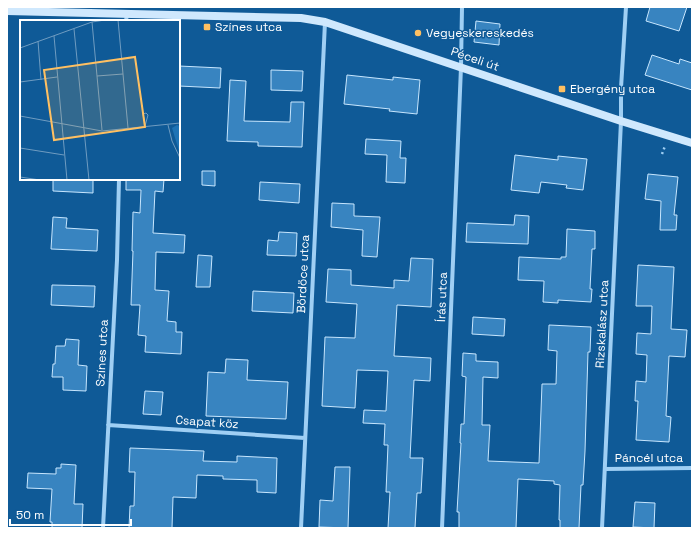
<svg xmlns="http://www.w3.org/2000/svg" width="699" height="535" viewBox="0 0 699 535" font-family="'Space Grotesk',sans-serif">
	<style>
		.building { fill: #3884c0; stroke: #c7e6fe }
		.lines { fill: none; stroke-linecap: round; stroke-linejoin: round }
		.path { stroke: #9fcff4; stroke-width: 2.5; stroke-dasharray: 2 3; stroke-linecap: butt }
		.street { stroke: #9fcff4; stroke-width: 4 }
		.secondary { stroke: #cfe8fd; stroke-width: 8 }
		.poi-dot { fill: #ffc062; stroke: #0f5a97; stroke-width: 1.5 }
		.labels { text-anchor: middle; stroke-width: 3; stroke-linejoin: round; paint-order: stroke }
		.poi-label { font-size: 12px; fill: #fff; stroke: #0f5a97; text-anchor: start }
		.street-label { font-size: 12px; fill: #fff; stroke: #0f5a97 }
		.inset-road { fill: none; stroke: #6f9cc1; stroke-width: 1 }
		.view { fill: #ffc062; fill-opacity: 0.15; stroke: #ffc062; stroke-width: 2 }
		.inset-edge { fill: none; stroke: #fff; stroke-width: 2 }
	</style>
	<rect width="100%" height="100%" fill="#0f5a97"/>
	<path class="building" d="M650,7h37l-8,24 -33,-10z
		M476,21l24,3 -1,21 -25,-3z
		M652,55l27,9 1,-5 12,4v27l-47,-15z
		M179,66l42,2 -1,20 -41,-2z
		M271,70l32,1 -1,20 -31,-1z
		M347,75l46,5v-3l27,3 -3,34 -28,-3 1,-2 -46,-5z
		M230,80l16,1 -2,40 46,1 1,-20h13l-2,45 -44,-1v-4l-31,-1z
		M366,139l35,2 -1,17h6l-1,25 -19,-1 1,-27 -22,-1z
		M515,155l43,5v-4l29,3 -4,31 -17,-2 1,-3 -26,-3 -2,11 -28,-3z
		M202,171h13v15l-13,-1z
		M648,174l30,3 -4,38h3l-1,15h-16l1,-29 -16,-2z
		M53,179h40v14l-40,-2z
		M126,179h38l-1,13 -8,-1 -2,42 32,2 -1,18 -28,-1 -1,38 14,1 -2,30 9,1v10h6l-1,22 -36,-2 1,-16 -8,-1 2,-30h-9l2,-54h-1l1,-39 7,1 1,-23h-15z
		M260,182l40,2 -1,19 -40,-3z
		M332,203l22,1v12l26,1 -3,40 -15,-1 1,-26 -32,-3z
		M515,215l14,1 -1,28 -62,-2 1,-19 47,2z
		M53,217l14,1 -1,10 32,2 -1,21 -46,-2z
		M567,229l28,2v18h-3l-2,40h2l-1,13 -33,-2v3l-15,-1 1,-21 -26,-1 1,-23 42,2v-2h5z
		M279,232l18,1 -1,23 -29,-1 1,-15 10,1z
		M198,255l14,1 -2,31h-14z
		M411,258l22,1 -2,48 -34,-2 -3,51 37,2 -1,23 -16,-1 -4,78h13l-2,35h-4l-2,35h-27l2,-36h-4l2,-47h-4l1,-21 -22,-1 1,-13 22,1 2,-40 -31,-1 -2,38 -33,-2 3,-69 30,1 2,-34 -31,-2 2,-33 23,1v15l43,3v-8l15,1z
		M638,265l36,2 -3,62 16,1 -2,27 -16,-1 -3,60 5,1 -2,25 -33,-2 2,-39h-3l1,-20 10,1 1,-27 -11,-1 1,-21 14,1 1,-28h-16z
		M52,285l43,1 -1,21 -43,-2z
		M253,291l41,2 -1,20 -41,-2z
		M473,317l32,2 -1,17 -32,-2z
		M549,325l42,2 -1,25h-2l-3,99 -2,34h-2l-2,43h-19v-8h-1l1,-35 -6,-1v-3l-36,-2 -2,49h-57v-16h-2l4,-69h-1l1,-19h3l2,-47 -4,-1 1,-23 13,1v7l22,1v16l-15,-1 -1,48h8l-2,36 51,2 3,-79h14l1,-33 -9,-1z
		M66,339l13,1 -1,25 9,1 -1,25 -23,-1v-13h-11l1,-13h2l1,-18h9z
		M226,359l22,1 -1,20 41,2 -2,37 -80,-3 2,-44 17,1z
		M145,391l18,1 -2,23 -18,-1z
		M130,448l74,3 -1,10 34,1v-6l40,2 -1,35 -19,-1v-12l-34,-1v-3l-26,-1 -1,23 -23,-1 -1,31h-43l1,-22h4l1,-34h-6z
		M61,464l15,1 -2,39h9l-1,24h-30v-6h-2l2,-33 -25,-1 1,-15 28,1v-6h5z
		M335,467h15l-2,61 -29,-1 1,-27 13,1z
		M635,502l20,1 -1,25 -21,-1z"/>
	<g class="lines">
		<path class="path" d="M662,154l3,-8"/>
		<path class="street" d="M126,21l1,-7
			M108,425l197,13
			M605,469l87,-1
			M103,528l14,-268 2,-81
			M301,528l24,-506
			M442,528l19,-461 1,-60
			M602,528l19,-407v-33l5,-81"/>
		<path class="secondary" d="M7,11l294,7 24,4 296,99 71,22"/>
	</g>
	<g class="poi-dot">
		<rect x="203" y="23" width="8" height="8" rx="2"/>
		<circle cx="418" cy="33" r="4"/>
		<rect x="558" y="85" width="8" height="8" rx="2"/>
	</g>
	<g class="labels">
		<g class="poi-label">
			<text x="215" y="31">Színes utca</text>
			<text x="426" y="37">Vegyeskereskedés</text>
			<text x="570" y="93">Ebergény utca</text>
		</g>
		<g class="street-label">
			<text transform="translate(475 59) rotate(19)" y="4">Péceli út</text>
			<text transform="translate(303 274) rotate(-87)" y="4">Bördöce utca</text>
			<text transform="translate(442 297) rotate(-88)" y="4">Írás utca</text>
			<text transform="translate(602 324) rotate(-87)" y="4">Rizskalász utca</text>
			<text transform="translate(102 353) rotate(-87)" y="4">Színes utca</text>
			<text transform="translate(207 422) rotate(4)" y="4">Csapat köz</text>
			<text x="649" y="462">Páncél utca</text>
		</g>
	</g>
	<g transform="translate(20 20)">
		<rect width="160" height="160" fill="#0f5a97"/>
		<path d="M157,105l3,1v28l-8,-26z" fill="#1e73b5"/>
		<path class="inset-road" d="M98,0l10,108M72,2l10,108M54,9l15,151M34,16l13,144M18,21l3,39M0,28l72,-26 13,-2M77,56l26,-2M0,62l37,-5M0,96l82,15 78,-8M125,104l-2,-10 3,-1 2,2 -3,11M148,105l4,16 8,17M0,128l44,7M0,157l20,3"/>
		<path class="view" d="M115,37l10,70 -91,13 -10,-70z"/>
		<rect width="160" height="160" class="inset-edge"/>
	</g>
	<rect width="699" height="535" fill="none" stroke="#ffffff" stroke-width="16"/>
	<path d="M10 519v6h121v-6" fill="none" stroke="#ffffff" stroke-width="2"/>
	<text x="16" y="519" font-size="12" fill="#ffffff" stroke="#0f5a97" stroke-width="3" paint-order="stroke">50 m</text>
</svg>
